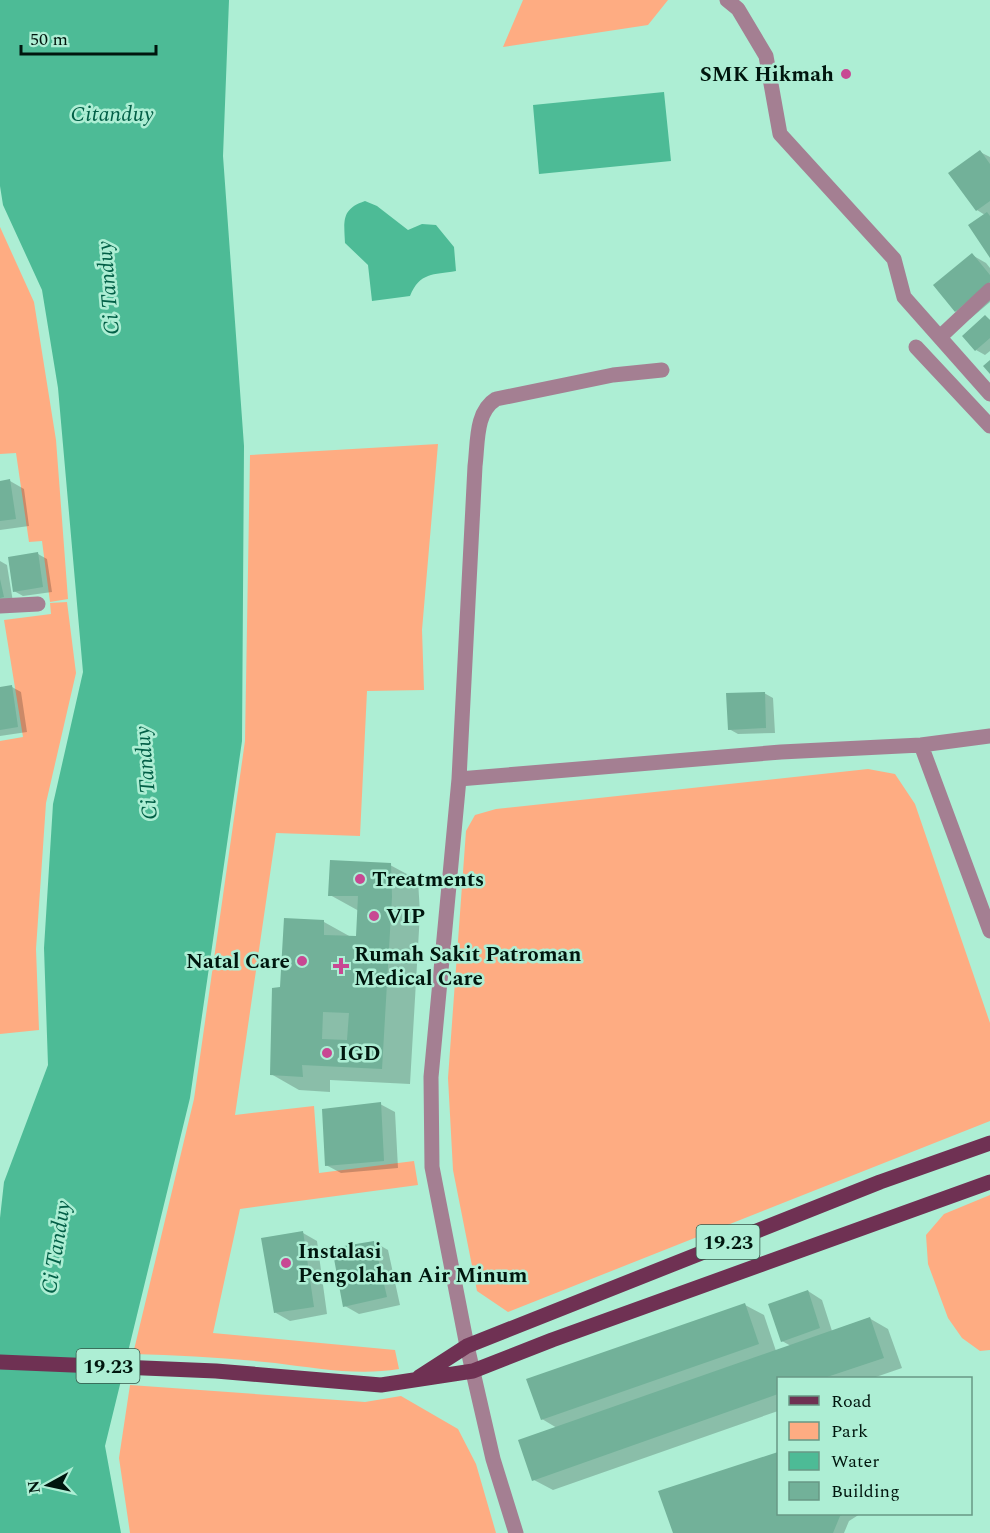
<svg xmlns="http://www.w3.org/2000/svg" width="990" height="1533" viewBox="0 0 990 1533" font-family="Spectral,serif">
	<style>
		.green { fill: #feac82 }
		.water { fill: #4dbb96 }
		.shadow { fill: #0003 }
		.building { fill: #72b199; fill-rule: evenodd }
		.lines { fill: none; stroke-linecap: round; stroke-linejoin: round }
		.minor { stroke: #a47f92; stroke-width: 15 }
		.major { stroke: #6f3153; stroke-width: 15 }
		.poi-dot { fill: #c84893; stroke: #adeed4; stroke-width: 2 }
		.labels { text-anchor: middle; stroke-width: 5; stroke-linejoin: round; paint-order: stroke }
		.shield { fill: #adeed4; stroke: #345749; stroke-width: 1.5 }
		.shield-label { font-size: 20px; font-weight: bold; fill: #00160e }
		.poi-label { font-size: 21px; font-weight: bold; fill: #00160e; stroke: #adeed4; text-anchor: start }
		.water-label { font-size: 22px; font-style: italic; fill: #025f46; stroke: #adeed4 }
	</style>
	<rect width="100%" height="100%" fill="#adeed4"/>
	<path class="green" d="M523,0h145l-20,25 -145,22z
		M0,227l34,75 22,138 12,159 -18,3 -8,-61 -13,1 -13,-89 -16,1z
		M438,444l-16,186 2,60 -57,1 -7,145 -84,-3 -41,282 79,-9 5,67 95,-12 4,24 -178,24 -27,124 182,17 4,19c-41,7 -83,-1 -124,-6 -47,-5 -94,-8 -142,-9l61,-255 51,-358 5,-286z
		M67,602l9,71 -30,130 -10,146 3,81 -39,4v-293l23,-4 -19,-117 47,-6 -1,-11z
		M868,769l27,5 20,30 75,219v98l-482,191 -31,-21 -24,-121 -5,-92 18,-247 9,-16 21,-6z
		M990,1195v155l-10,1 -18,-13 -14,-20 -20,-54 -2,-29 18,-21z
		M130,1385l235,17 36,-6 57,33 18,35 20,69h-366l-11,-75z"/>
	<path class="water" d="M0,0h229l-6,156 21,290 -2,295 -52,357 -85,348 16,87h-121v-315l4,-36 44,-117 -4,-117 9,-144 30,-132 -25,-284 -16,-98 -39,-85 -3,-19z
		M664,92l7,69 -132,13 -6,-69z
		M365,201l12,5 31,24 14,-6 14,1 18,22 2,24c-23,4 -36,1 -46,25l-38,5 -4,-36 -23,-22c-1,-22 -4,-34 20,-42z"/>
	<path class="shadow" d="M980,152l10,5v98l-5,-40 -8,-5z
		M972,255l14,8 4,5v34l-20,17 -14,-8z
		M986,317l4,3v31l-5,4 -9,-5z
		M10,481l14,8 5,37 -29,4v-48z
		M38,554l9,5 5,33 -29,4 -9,-5z
		M0,561l7,4 6,37 -13,2z
		M12,687l9,5 6,40 -27,4v-48z
		M764,693l9,5 2,35 -37,1 -9,-5z
		M390,865l28,15 2,33 -10,171 -80,-4v12l-31,-2 -28,-16 10,-85 43,-67 27,15h6l2,-26 -29,-16z
		M380,1104l15,8 3,56 -57,5 -15,-8z
		M303,1233l14,8 10,73 -37,7 -14,-8z
		M374,1242l14,8 12,55 -41,9 -14,-8z
		M808,1291l14,9 10,31 37,-13 19,11 14,39 -29,10h-95v33l-225,79 -19,-10 23,-52 -15,-9 203,-114 19,10 12,36 15,-5 -9,-5z
		M778,1453v61h82l-11,7 -5,12h-169l-15,-41z"/>
	<path class="building" d="M980,150l10,14v37l-14,10 -28,-38z
		M987,212l3,4v42l-22,-33z
		M972,253l18,22v7l-35,30 -22,-27z
		M985,315l5,5v18l-15,13 -13,-15z
		M990,360v14l-7,-8z
		M10,479l6,40 -16,2v-40z
		M38,552l5,35 -30,5 -5,-35z
		M0,579l4,18 -4,1z
		M12,685l6,42 -18,3v-43z
		M765,692l1,36 -38,2 -2,-37z
		M330,860l61,3 1,34 -10,172 -80,-4 1,12 -33,-2 2,-87 8,-1 4,-69 40,2v15l32,1 2,-40h-30zM323,1012l26,1 -2,27 -25,-1z
		M381,1102l3,59 -59,5 -3,-57z
		M303,1231l11,76 -40,6 -13,-75z
		M374,1241l13,56 -44,10 -11,-59z
		M808,1290l12,38 -39,14 -13,-38z
		M745,1303l14,41 -218,76 -15,-41z
		M870,1317l14,41 -60,20h-46v16l-246,87 -14,-41z
		M778,1452v62h66l-4,2 -7,17h-160l-15,-42z"/>
	<g class="lines">
		<path class="minor" d="M727,0l11,9 28,47 14,78 114,125 10,38 86,97
			M940,337l50,-47
			M916,347l74,79
			M0,606l38,-2
			M921,745l69,186
			M459,779l322,-27 140,-7 69,-9
			M516,1533l-23,-74 -26,-113 -35,-179 -1,-90 28,-298 16,-313c3,-23 0,-54 21,-67l117,-24 49,-5"/>
		<path class="major" d="M0,1362l216,9 165,14 92,-14 79,-31 438,-158
			M419,1377l48,-31 413,-164 110,-39"/>
	</g>
	<g class="poi-dot">
		<circle cx="846" cy="74" r="6"/>
		<circle cx="360" cy="879" r="6"/>
		<circle cx="374" cy="916" r="6"/>
		<circle cx="302" cy="961" r="6"/>
		<path d="M338 957h6v6h6v6h-6v6h-6v-6h-6v-6h6z"/>
		<circle cx="327" cy="1053" r="6"/>
		<circle cx="286" cy="1263" r="6"/>
	</g>
	<g class="labels">
		<g class="shield">
			<rect x="696.5" y="1225" width="63" height="34" rx="4.5"/>
			<rect x="76.5" y="1349" width="63" height="34" rx="4.5"/>
		</g>
		<g class="shield-label">
			<text x="728" y="1249">19.23</text>
			<text x="108" y="1373">19.23</text>
		</g>
		<g class="poi-label">
			<text x="834" y="81" text-anchor="end">SMK Hikmah</text>
			<text x="372" y="886">Treatments</text>
			<text x="386" y="923">VIP</text>
			<text x="354" y="961">Rumah Sakit Patroman<tspan x="354" dy="24">Medical Care</tspan></text>
			<text x="290" y="968" text-anchor="end">Natal Care</text>
			<text x="339" y="1060">IGD</text>
			<text x="298" y="1258">Instalasi<tspan x="298" dy="24">Pengolahan Air Minum</tspan></text>
		</g>
		<g class="water-label">
			<text x="112" y="121">Citanduy</text>
			<text transform="translate(107 288) rotate(-95)" y="8">Ci Tanduy</text>
			<text transform="translate(145 773) rotate(-95)" y="8">Ci Tanduy</text>
			<text transform="translate(55 1247) rotate(-81)" y="8">Ci Tanduy</text>
		</g>
	</g>
	<rect x="777" y="1377" width="195" height="138" fill="#adeed4" stroke="#689885" stroke-width="1.5"/>
	<rect x="789" y="1396" width="30" height="9" fill="#6f3153" stroke="#689885" stroke-width="1.5"/>
	<text x="831" y="1407" font-size="18" fill="#00160e">Road</text>
	<rect x="789" y="1422" width="30" height="18" fill="#feac82" stroke="#689885" stroke-width="1.5"/>
	<text x="831" y="1437" font-size="18" fill="#00160e">Park</text>
	<rect x="789" y="1452" width="30" height="18" fill="#4dbb96" stroke="#689885" stroke-width="1.5"/>
	<text x="831" y="1467" font-size="18" fill="#00160e">Water</text>
	<rect x="789" y="1482" width="30" height="18" fill="#72b199" stroke="#689885" stroke-width="1.5"/>
	<text x="831" y="1497" font-size="18" fill="#00160e">Building</text>
	<g transform="translate(48 1485) rotate(262)" stroke="#adeed4" stroke-width="4.5" paint-order="stroke">
	<path d="M0-4.5L10 22L0 15L-10 22Z" fill="#00160e"/>
	<text y="-9" font-size="16" font-weight="bold" text-anchor="middle" fill="#00160e">N</text>
	</g>
	<path d="M21 45v9h135v-9" fill="none" stroke="#00160e" stroke-width="3"/>
	<text x="30" y="45" font-size="18" fill="#00160e" stroke="#adeed4" stroke-width="4.5" paint-order="stroke">50 m</text>
</svg>
